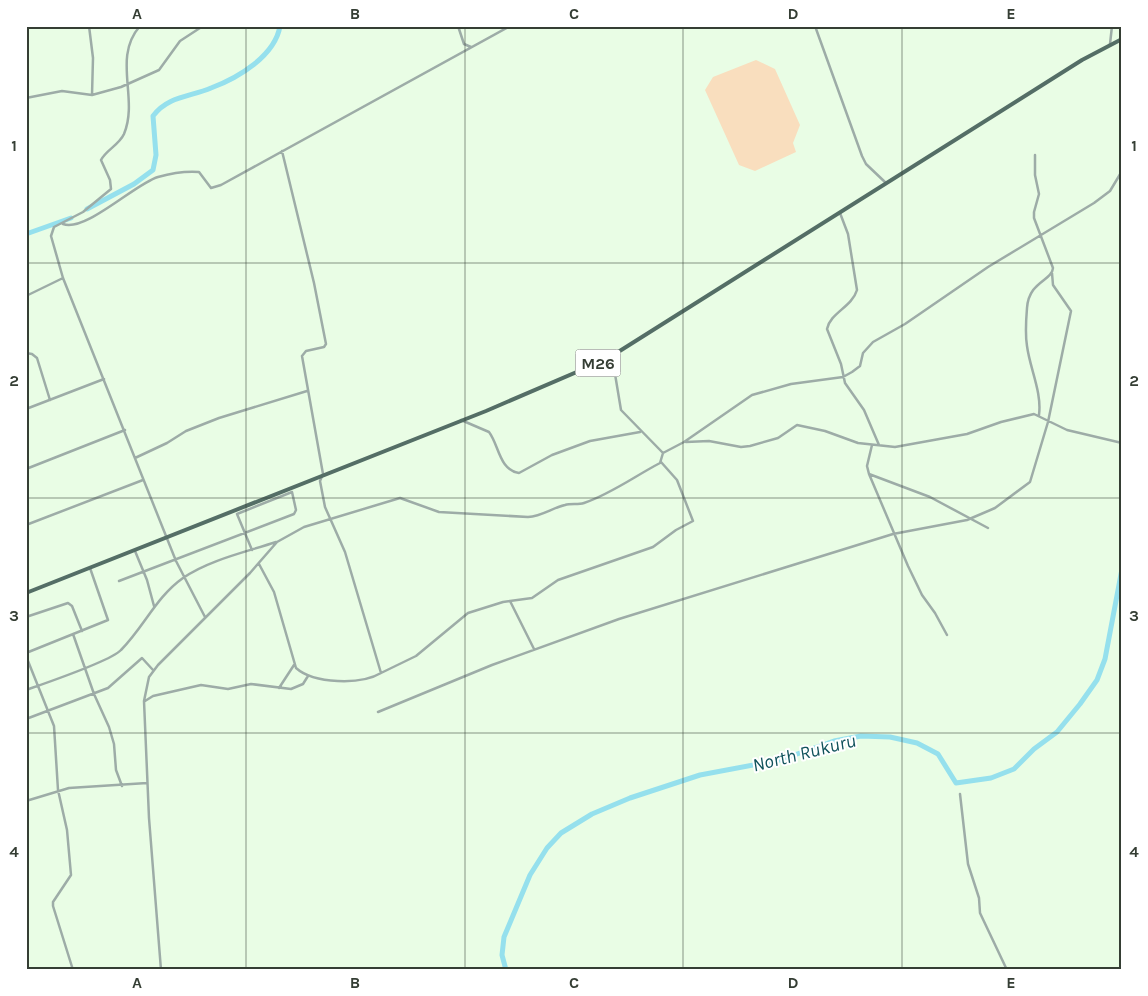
<svg xmlns="http://www.w3.org/2000/svg" width="1148" height="996" viewBox="0 0 1148 996" font-family="Karla,sans-serif">
	<style>
		.garden { fill: #f9debe }
		.lines { fill: none; stroke-linecap: round; stroke-linejoin: round }
		.river { stroke: #95e0ed; stroke-width: 5 }
		.minor { stroke: #9daca7; stroke-width: 2.5 }
		.primary { stroke: #546e66; stroke-width: 4 }
		.grid { fill: none; stroke: #353e34; stroke-width: 1; stroke-opacity: 0.55 }
		.labels { text-anchor: middle; stroke-width: 4; stroke-linejoin: round; paint-order: stroke }
		.shield { fill: #fff; stroke: #727871; stroke-width: 1 }
		.shield-label { font-size: 16px; font-weight: bold; fill: #353e34 }
		.water-label { font-size: 19px; font-style: italic; fill: #10525b; stroke: #fff }
		.neatline { fill: none; stroke: #353e34; stroke-width: 2 }
		.grid-label { font-size: 16px; text-anchor: middle; font-weight: bold; fill: #353e34 }
	</style>
	<rect width="100%" height="100%" fill="#e9fde5"/>
	<path class="garden" d="M756,60l19,9 25,56 -7,18 3,9 -41,19 -16,-6 -34,-75 8,-13z"/>
	<g class="lines">
		<path class="river" d="M87,209l47,-25 19,-14 3,-15 -3,-39c15,-20 37,-19 58,-28 27,-10 64,-32 69,-62
			M26,234l45,-16
			M506,970l-4,-15 2,-18 26,-62 17,-27 14,-15 31,-19 38,-16 70,-23 80,-15 54,-19 27,-5 29,1 27,6 21,11 18,29 35,-5 23,-9 20,-20 23,-17 23,-28 17,-24 8,-21 17,-90"/>
		<path class="minor" d="M140,26c-28,32 -1,72 -16,108 -5,11 -18,16 -23,26l9,20 1,9 -28,23 -29,15 -3,9 12,42 113,283 29,56
			M458,26l6,18 7,3
			M815,26l47,130 4,8 20,19
			M1110,44l2,-18
			M92,95l29,-8 38,-17 21,-29 23,-15
			M26,98l36,-7 30,4 1,-37 -4,-32
			M282,151l32,132 12,61 -2,3 -18,4 -4,5 21,118 -3,7 5,26 20,45 36,121 35,-17 52,-43 35,-11 29,-4 26,-18 95,-33 23,-17 17,-9 -16,-41 -16,-18
			M1035,155v20l4,19 -5,18v6l19,50c-1,13 -24,13 -26,40 -1,12 -2,26 0,38 3,23 15,46 12,69
			M840,213l8,21 9,56c-5,17 -27,23 -30,39l14,35 4,19 19,27 15,35
			M63,224c22,9 73,-41 95,-47 14,-4 27,-6 41,-5l12,16 10,-3 289,-159
			M26,296l37,-18
			M26,353l6,1 5,4 13,42
			M607,359l8,15 6,36 42,43
			M26,409l78,-30
			M461,420l28,12c10,13 10,38 30,41l33,-18 38,-14 50,-9
			M686,442l23,-1 32,6 9,-1 28,-8 19,-13 28,6 33,12 37,4 72,-13 34,-12 33,-8 33,16 55,13
			M872,445l-5,21 2,8 61,23 58,31
			M135,458l32,-15 19,-12 33,-13 88,-27
			M26,469l99,-39
			M869,474l39,92 14,29 13,18 12,22
			M237,514l15,36
			M26,525l117,-45
			M135,551l12,29 7,26
			M259,564l15,28 22,76c18,16 65,17 85,5
			M119,581l175,-67 2,-4 -4,-18 -55,22
			M510,601l24,48
			M26,617l42,-14 4,3 10,25
			M73,634l21,60 15,33 5,17 2,26 6,16
			M26,653l82,-33 -18,-52
			M26,656l28,70 4,64 9,40 4,45 -18,27v4l20,64
			M279,688l15,-23
			M26,690c17,-6 85,-29 95,-40 23,-23 35,-53 62,-72 26,-18 63,-26 93,-36
			M145,701l8,-5 48,-11 27,4 23,-5 40,5 12,-5 5,-8
			M378,712l114,-47 127,-46 274,-85 74,-14 28,-12 35,-26 18,-60 23,-111 -18,-26 -1,-12
			M26,719l82,-31 34,-30 11,12
			M960,794l8,70 11,34 1,15 27,57
			M26,801l43,-13 78,-5
			M161,970l-12,-152 -5,-117 5,-24 9,-12 92,-92 27,-31 27,-15 96,-29 39,14 89,5c14,-1 24,-9 37,-12 6,-2 13,0 19,-2 27,-9 51,-27 76,-40l3,-10 21,-11 68,-47 39,-11 52,-7 9,-5 8,-6 3,-13 10,-11 32,-18 83,-57 106,-64 16,-12 12,-20"/>
		<path class="primary" d="M26,593l460,-182 121,-52 475,-299 40,-21"/>
	</g>
	<path class="grid" d="M246,26v944M465,26v944M683,26v944M902,26v944M26,263h1096M26,498h1096M26,733h1096"/>
	<g class="labels">
		<rect class="shield" x="575.5" y="349.5" width="45" height="27" rx="4"/>
		<g class="shield-label">
			<text x="598" y="369">M26</text>
		</g>
		<g class="water-label">
			<text transform="translate(804 752) rotate(-14)" y="7">North Rukuru</text>
		</g>
	</g>
	<rect width="1148" height="996" fill="none" stroke="#ffffff" stroke-width="55"/>
	<rect x="28" y="28" width="1092" height="940" class="neatline"/>
	<g class="grid-label">
		<text x="137" y="19">A</text>
		<text x="355" y="19">B</text>
		<text x="574" y="19">C</text>
		<text x="793" y="19">D</text>
		<text x="1011" y="19">E</text>
		<text x="14" y="151">1</text>
		<text x="1134" y="151">1</text>
		<text x="14" y="386">2</text>
		<text x="1134" y="386">2</text>
		<text x="14" y="621">3</text>
		<text x="1134" y="621">3</text>
		<text x="14" y="857">4</text>
		<text x="1134" y="857">4</text>
		<text x="137" y="988">A</text>
		<text x="355" y="988">B</text>
		<text x="574" y="988">C</text>
		<text x="793" y="988">D</text>
		<text x="1011" y="988">E</text>
	</g>
</svg>
